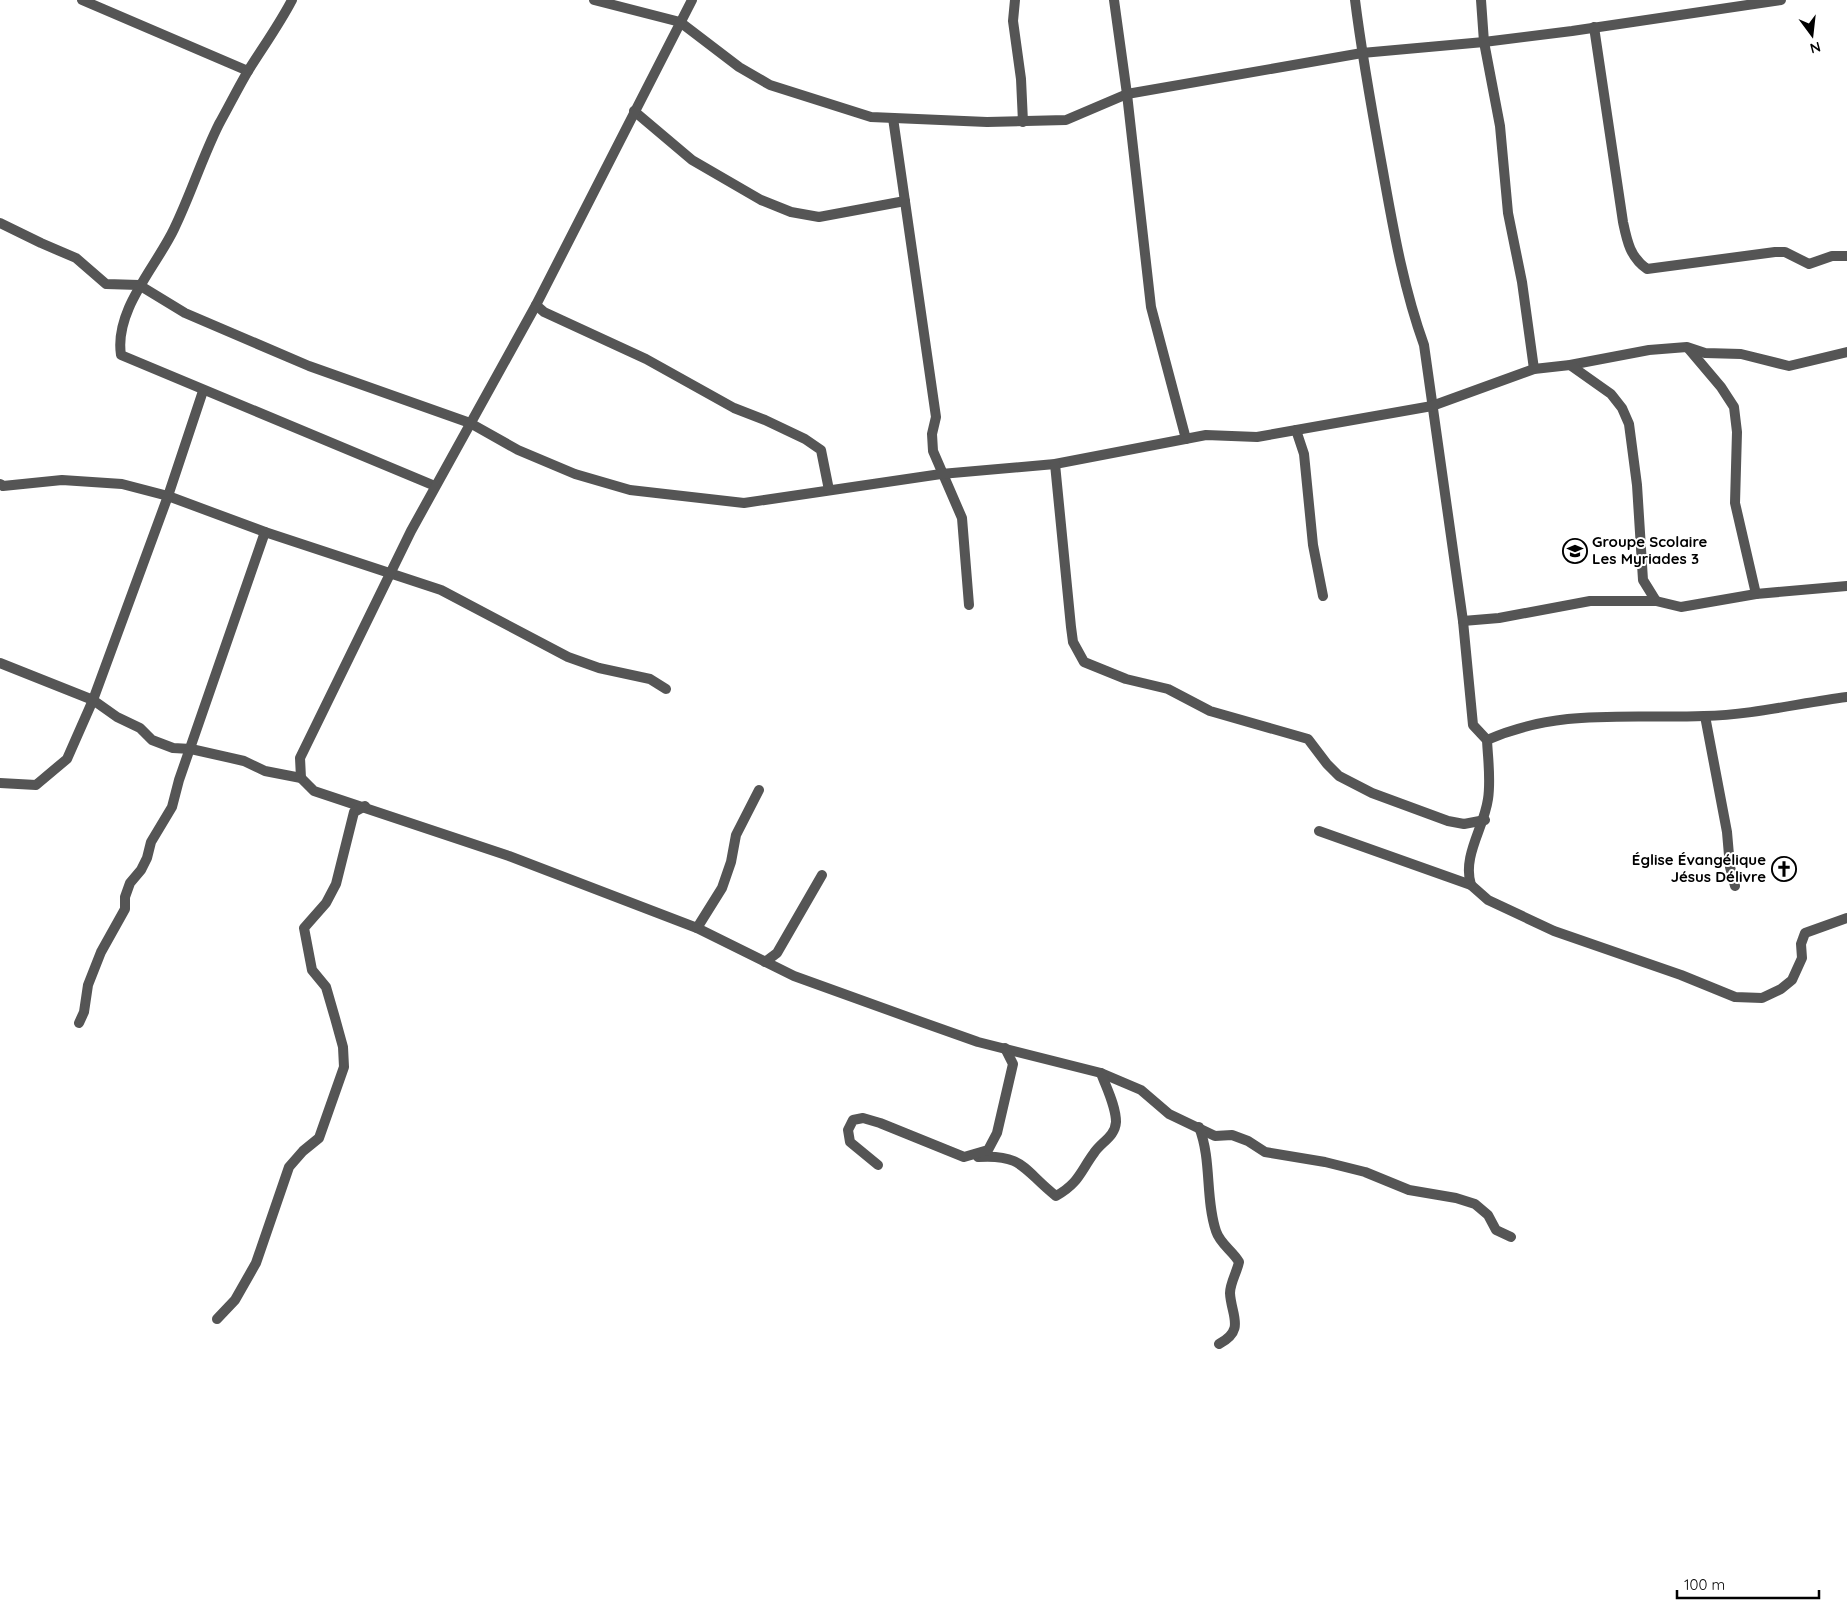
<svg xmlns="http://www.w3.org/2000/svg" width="1847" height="1610" font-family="Quicksand,sans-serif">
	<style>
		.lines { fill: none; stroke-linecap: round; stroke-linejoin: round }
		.minor { stroke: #555; stroke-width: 10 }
		.labels { text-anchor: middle; stroke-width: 4; stroke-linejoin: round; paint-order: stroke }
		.poi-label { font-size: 15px; font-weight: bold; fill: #000; stroke: #fff; text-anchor: start }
	</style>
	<rect width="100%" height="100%" fill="#fff"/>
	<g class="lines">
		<g class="minor">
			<polyline points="82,0 248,71"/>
			<path d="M292 0C279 25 263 47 248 71 238 88 229 106 219 124 202 158 191 194 174 229 156 267 114 310 121 355L435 486"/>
			<polyline points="594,0 680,22 739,67 770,85 871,117 987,122 1066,120 1127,94 1362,53 1484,42 1572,31 1781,0"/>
			<polyline points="1015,0 1013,21 1021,79 1023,122"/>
			<polyline points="1114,0 1127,94 1151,307 1186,439"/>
			<path d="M1355 0C1362 56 1372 111 1382 166 1393 227 1403 287 1424 345L1463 621 1473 725 1487 740C1488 760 1491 780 1488 799 1484 828 1462 856 1471 885"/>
			<polyline points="1481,0 1484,42 1500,126 1508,213 1522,282 1534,369"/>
			<path d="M1594 27 1623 222C1627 241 1630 257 1647 269L1775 252H1785L1809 264 1832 256H1847"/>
			<polyline points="634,111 692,160 761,200 791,212 819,217 905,201"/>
			<polyline points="893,118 936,417 932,434 933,451 962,518 969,605"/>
			<polyline points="0,223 41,243 76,258 106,284 139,285 185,313 309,366 470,423 518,450 575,474 630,490 744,503 941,474 1055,464 1206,435 1257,437 1432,406 1534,369 1570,365 1649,350 1687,347 1705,353 1741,354 1789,366 1847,352"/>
			<polyline points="536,305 544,312 646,359 734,408 765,420 805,439 821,450 829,490"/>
			<polyline points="1688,348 1721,387 1734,407 1737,432 1735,503 1756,594"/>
			<polyline points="1570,365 1611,394 1622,408 1629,424 1637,485 1643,580 1656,601"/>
			<polyline points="1296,430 1304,454 1313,545 1323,596"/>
			<polyline points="1055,464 1071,627 1073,642 1084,662 1126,679 1168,689 1210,711 1308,739 1327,764 1339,776 1372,793 1448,821 1464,824 1485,820"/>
			<polyline points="0,484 3,486 62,480 122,484 168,496 265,532 441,590 568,657 599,668 650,679 666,689"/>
			<polyline points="1463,621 1499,618 1590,601 1656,601 1681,607 1756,594 1847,586"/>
			<polyline points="0,663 93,700 117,717 140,728 152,740 173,748 191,749 244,761 265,771 301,778 314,791 509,856 697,928 794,976 916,1020 978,1042 1101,1073 1141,1090 1169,1114 1215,1136 1232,1135 1248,1141 1265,1152 1325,1162 1365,1172 1409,1190 1456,1198 1475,1204 1488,1215 1496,1230 1511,1237"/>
			<polyline points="1705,716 1727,832 1730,867 1735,886"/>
			<path d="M1487 740C1559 708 1628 719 1704 716 1752 715 1800 703 1847 697"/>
			<polyline points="301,778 300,758 411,531 536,305 692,0"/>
			<polyline points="0,783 36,785 67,759 93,700 168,496 203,391"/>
			<polyline points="1319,831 1471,885 1488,900 1554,931 1681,975 1735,997 1762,998 1781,989 1792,980 1802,958 1801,944 1805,933 1847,918"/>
			<polyline points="697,928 722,888 731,862 736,835 759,790"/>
			<polyline points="765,962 777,953 822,875"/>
			<polyline points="79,1023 84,1012 88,985 101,952 125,909 125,897 130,883 141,870 147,858 151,842 172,807 179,780 265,532"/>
			<path d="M1199 1127C1212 1160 1205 1198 1216 1231 1220 1244 1233 1251 1239 1262 1237 1272 1230 1283 1230 1293 1231 1315 1246 1330 1219 1344"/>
			<path d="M978 1157C1024 1154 1023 1170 1056 1196 1079 1183 1080 1172 1094 1153 1101 1142 1115 1137 1116 1122 1116 1106 1106 1087 1101 1073"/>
			<polyline points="878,1165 850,1142 848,1130 853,1120 863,1118 880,1123 964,1157 988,1150 997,1133 1013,1064 1005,1048"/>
			<polyline points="217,1319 235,1300 256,1263 289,1167 303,1151 319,1138 344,1067 343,1047 335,1018 326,987 312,970 304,928 326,903 336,884 354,812 365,806"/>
		</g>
	</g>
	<defs>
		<symbol id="school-ring" viewBox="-11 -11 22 22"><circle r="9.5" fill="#fff" stroke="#000" stroke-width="1.5"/><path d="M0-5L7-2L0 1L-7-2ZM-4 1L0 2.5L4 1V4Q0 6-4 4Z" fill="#000"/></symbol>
		<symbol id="church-ring" viewBox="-11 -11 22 22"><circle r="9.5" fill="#fff" stroke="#000" stroke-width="1.5"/><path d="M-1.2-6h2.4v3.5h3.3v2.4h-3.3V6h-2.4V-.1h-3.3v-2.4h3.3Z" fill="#000"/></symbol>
	</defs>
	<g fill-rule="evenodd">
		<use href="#school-ring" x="1561" y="537" width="28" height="28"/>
		<use href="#church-ring" x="1770" y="855" width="28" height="28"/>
	</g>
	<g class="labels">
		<g class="poi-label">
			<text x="1592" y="547">Groupe Scolaire<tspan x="1592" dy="17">Les Myriades 3</tspan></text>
			<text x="1766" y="865" text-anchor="end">Église Évangélique<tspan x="1766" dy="17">Jésus Délivre</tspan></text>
		</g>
	</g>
	<g transform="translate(1812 35) rotate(165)" stroke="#ffffff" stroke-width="4" paint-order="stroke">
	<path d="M0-4L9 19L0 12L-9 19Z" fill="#000000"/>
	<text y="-8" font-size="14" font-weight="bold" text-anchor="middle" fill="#000000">N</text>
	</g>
	<path d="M1677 1590v8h142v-8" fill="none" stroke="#000000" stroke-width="2.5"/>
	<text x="1684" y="1590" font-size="15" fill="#000000" stroke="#ffffff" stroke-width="4" paint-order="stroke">100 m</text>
</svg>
